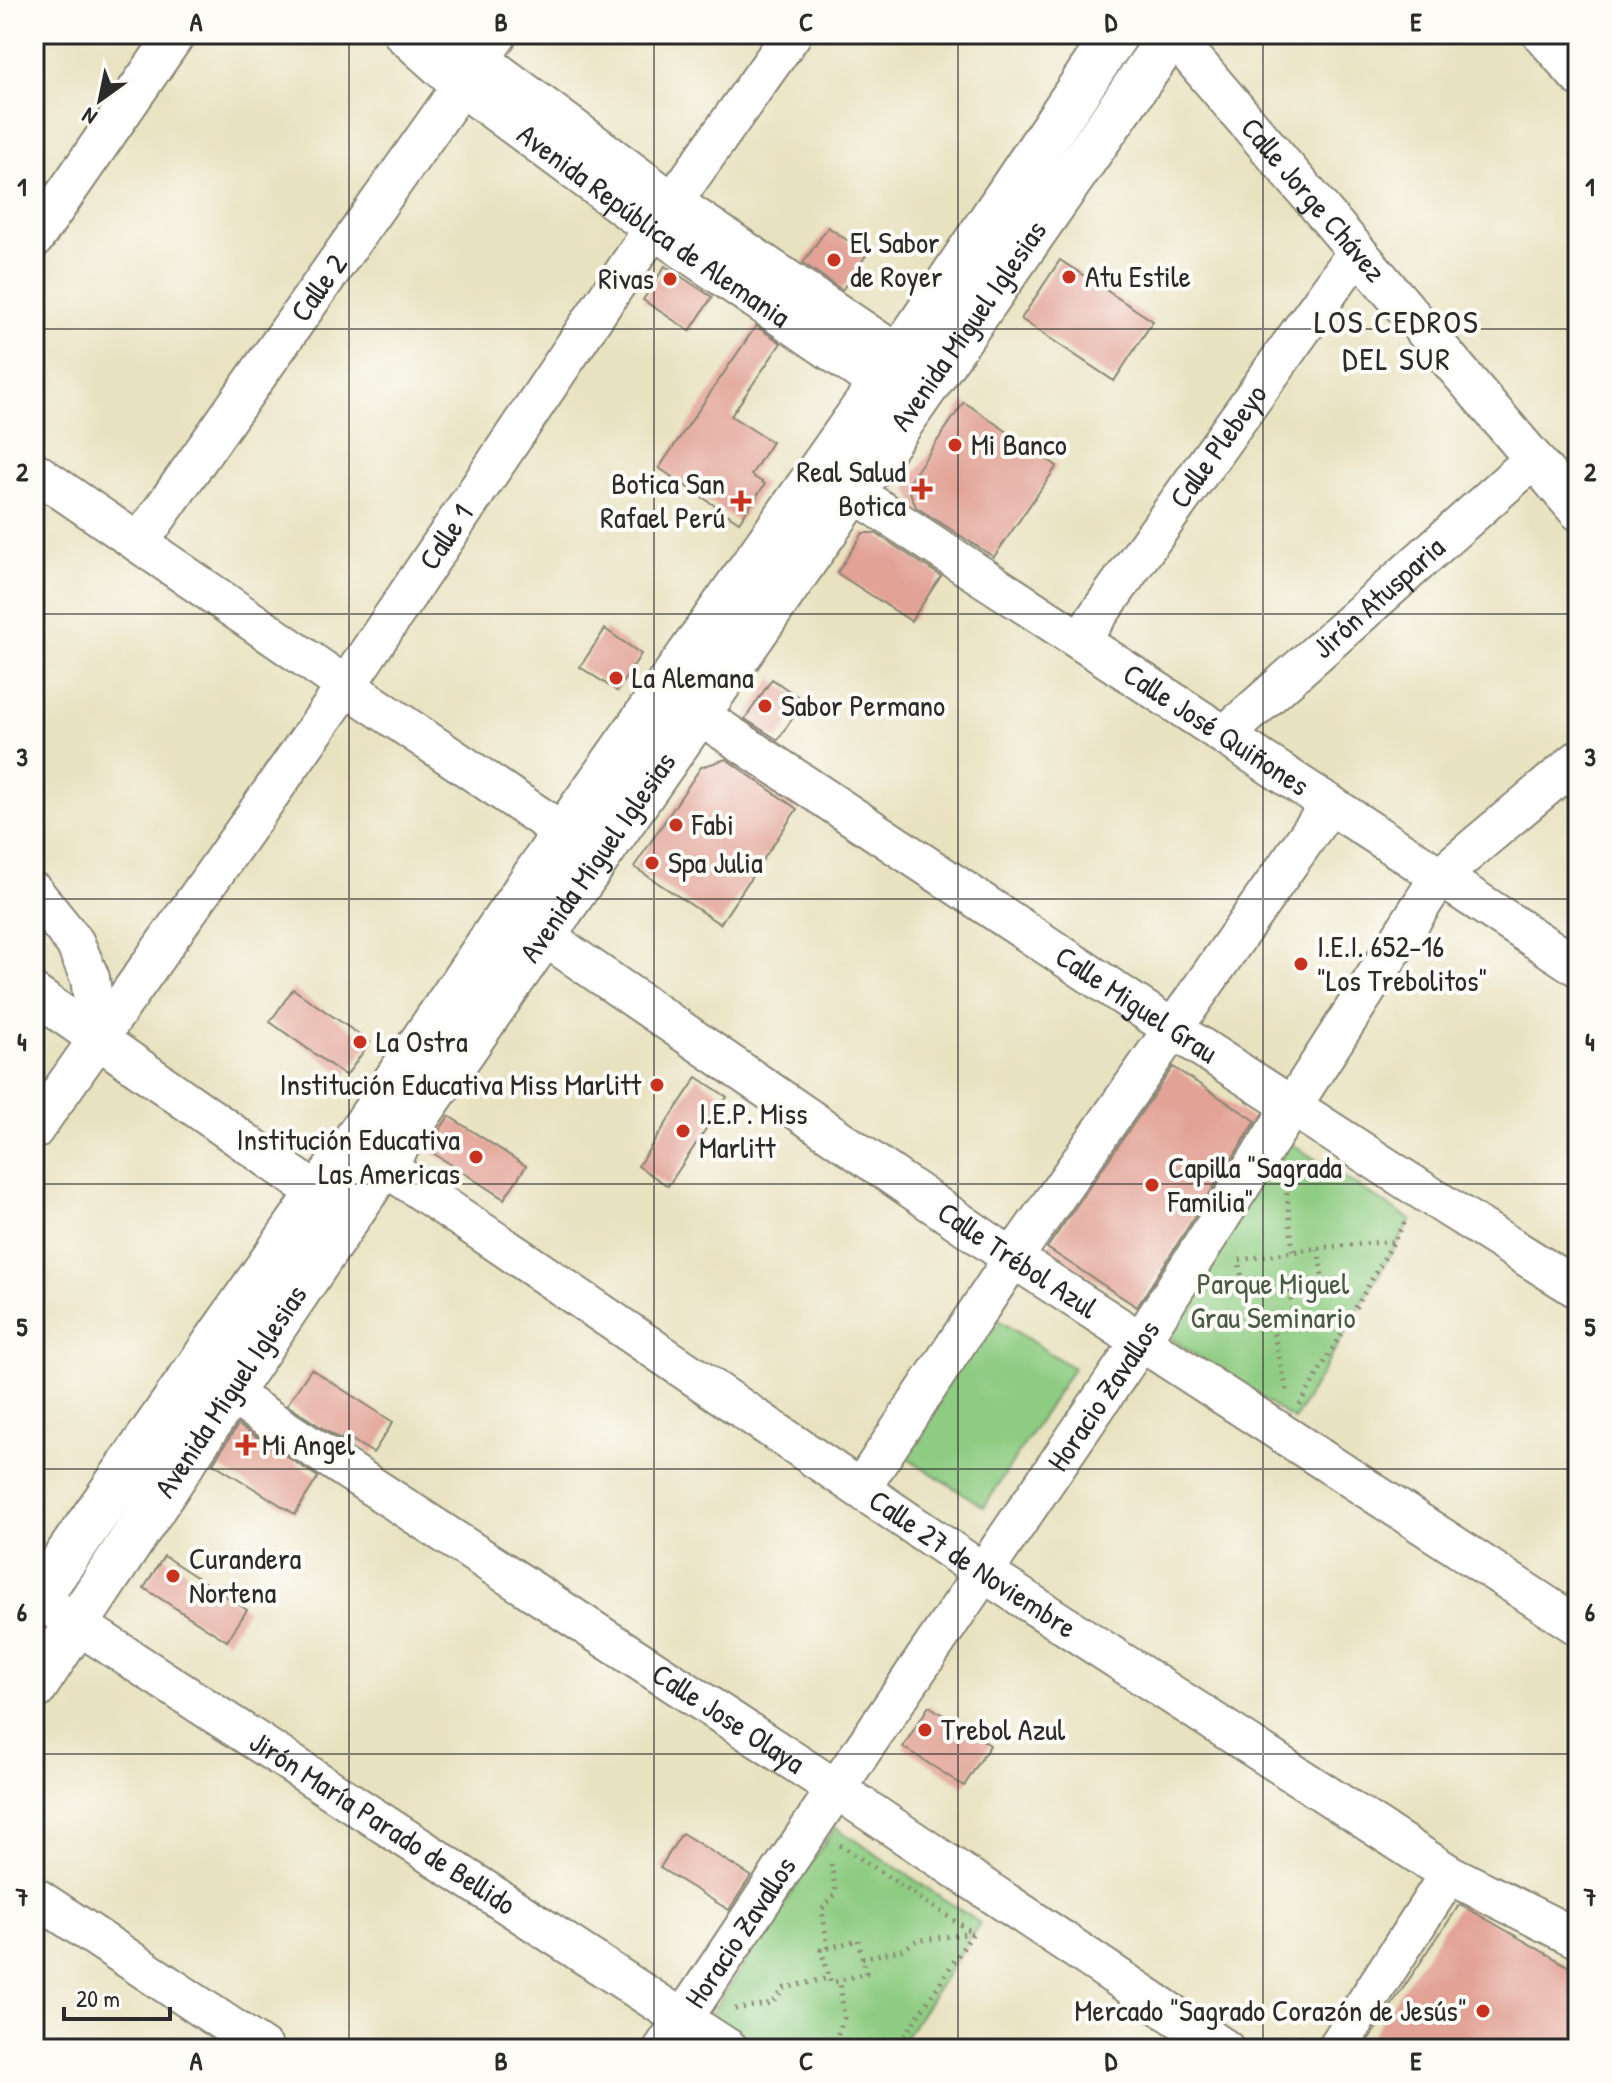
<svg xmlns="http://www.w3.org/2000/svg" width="1612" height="2083" font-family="'Patrick Hand',sans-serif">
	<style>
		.green { fill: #8ecc82; stroke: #5c7c56; stroke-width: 2 }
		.building { fill: #e2a295 }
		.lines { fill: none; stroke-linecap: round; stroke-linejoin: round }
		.minor-casing { stroke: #8a8676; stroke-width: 42 }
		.major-casing { stroke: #8a8676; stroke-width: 48 }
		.path { stroke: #8a8676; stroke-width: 5; stroke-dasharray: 2 6; stroke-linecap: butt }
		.minor { stroke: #fff; stroke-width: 38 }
		.major { stroke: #fff; stroke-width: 44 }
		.grid { fill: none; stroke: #2b2b2b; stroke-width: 2; stroke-opacity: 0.55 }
		.poi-dot { fill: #c8321e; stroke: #fdfcf7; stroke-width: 3 }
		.labels { text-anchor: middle; stroke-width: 8; stroke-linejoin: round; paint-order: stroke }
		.street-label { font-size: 30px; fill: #2b2b2b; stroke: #fdfcf7 }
		.poi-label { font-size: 30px; fill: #2b2b2b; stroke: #fdfcf7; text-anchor: start }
		.park-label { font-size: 30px; fill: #495b45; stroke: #fdfcf7 }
		.neighbourhood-label { font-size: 32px; letter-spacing: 2px; fill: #2b2b2b; stroke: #fdfcf7 }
		.neatline { fill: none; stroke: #2b2b2b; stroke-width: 3 }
		.grid-label { font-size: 26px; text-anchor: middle; font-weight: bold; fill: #2b2b2b }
	</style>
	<rect width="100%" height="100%" fill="#fdfcf7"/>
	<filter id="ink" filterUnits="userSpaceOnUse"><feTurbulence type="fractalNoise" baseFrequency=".0125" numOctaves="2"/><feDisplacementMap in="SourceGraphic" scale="16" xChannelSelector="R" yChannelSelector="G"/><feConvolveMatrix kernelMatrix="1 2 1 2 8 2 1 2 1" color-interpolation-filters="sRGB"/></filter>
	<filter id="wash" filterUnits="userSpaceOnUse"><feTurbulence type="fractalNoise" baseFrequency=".006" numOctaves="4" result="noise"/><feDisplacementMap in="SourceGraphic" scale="32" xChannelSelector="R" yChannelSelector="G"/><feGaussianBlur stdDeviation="1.8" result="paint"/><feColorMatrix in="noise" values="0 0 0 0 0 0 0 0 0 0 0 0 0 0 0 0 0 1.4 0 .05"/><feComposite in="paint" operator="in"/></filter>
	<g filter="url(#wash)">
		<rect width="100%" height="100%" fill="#e9e2c1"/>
		<g class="green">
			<polygon points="1282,1138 1411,1220 1294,1420 1162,1333"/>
			<polygon points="989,1314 1073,1368 984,1507 900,1453"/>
			<polygon points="835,1827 980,1923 898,2049 751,2049 707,2020"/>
		</g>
		<g id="blocks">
			<g class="building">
				<polygon points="828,227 867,254 842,290 803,263"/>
				<polygon points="1060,260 1153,321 1114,381 1021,319"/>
				<polygon points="665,266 712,297 690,331 643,300"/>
				<polygon points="756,326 781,343 731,416 772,442 751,475 765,484 739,522 659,468"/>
				<polygon points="964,402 1057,466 994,557 916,507 907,485"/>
				<polygon points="863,533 875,533 941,576 911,621 837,573"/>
				<polygon points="605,629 641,654 617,691 580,667"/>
				<polygon points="772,679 804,701 778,740 745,719"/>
				<polygon points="726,759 797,809 720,924 634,867 701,767"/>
				<polygon points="293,989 370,1042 346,1076 270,1022"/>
				<polygon points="1173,1067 1256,1121 1137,1307 1047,1248"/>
				<polygon points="697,1077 727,1097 668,1186 638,1166"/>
				<polygon points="449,1116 526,1166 504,1199 427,1149"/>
				<polygon points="311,1369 393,1422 373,1453 344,1435 341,1440 287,1405"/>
				<polygon points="238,1425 318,1477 295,1514 213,1463"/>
				<polygon points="164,1556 247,1610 227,1641 144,1588"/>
				<polygon points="929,1706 990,1745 964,1786 903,1747"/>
				<polygon points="682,1833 751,1876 729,1910 660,1868"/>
				<polygon points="1460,1904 1578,1972 1578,2049 1362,2049"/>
			</g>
		</g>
	</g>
	<g filter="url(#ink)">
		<use href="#blocks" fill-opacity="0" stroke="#8a8676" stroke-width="2"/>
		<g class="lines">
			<defs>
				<g id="minor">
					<path id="s1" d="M403 34 461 86 653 229 904 401"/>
					<polyline points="452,34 480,59 673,202 923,371"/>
					<path id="s2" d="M1172 34 1578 511"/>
					<polyline points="1542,34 1578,76"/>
					<polyline points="34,239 176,34"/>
					<polyline points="34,471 346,686 564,833"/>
					<path id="s3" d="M853 492 1578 967"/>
					<path id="s4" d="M139 543 498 34"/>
					<path id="s5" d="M1080 640 1357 252"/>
					<path id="s6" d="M698 714 1173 1029 1446 1206 1578 1289"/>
					<path id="s7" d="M1225 735 1534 459"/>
					<polyline points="34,892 75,943 90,978 98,1038"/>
					<path id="s8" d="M544 936 999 1249 1578 1626"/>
					<polyline points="34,994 319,1194"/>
					<path id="s9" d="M34 1130 346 686 641 247 792 34"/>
					<path id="s10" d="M383 1165 984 1573 1449 1874 1578 1939"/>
					<path id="s11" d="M229 1393 836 1789 1225 2049"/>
					<polyline points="861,1488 1013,1258 1330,804"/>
					<path id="s12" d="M34 1596 729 2049"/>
					<polyline points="34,1896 264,2049"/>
					<path id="s13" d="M663 2049 836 1789 1141 1341 1440 876 1578 760"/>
					<polyline points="1336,2049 1449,1874"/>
				</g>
				<g id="major">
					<polyline points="34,1603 319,1194 564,833 880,385 1116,34"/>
					<path id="s14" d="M34 1688 229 1393 383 1165 1172 34"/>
				</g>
			</defs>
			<use href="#minor" class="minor-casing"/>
			<use href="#major" class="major-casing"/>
			<g class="path">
				<polyline points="1286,1185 1293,1252"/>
				<polyline points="1318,1248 1394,1241"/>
				<polyline points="1270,1318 1288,1395"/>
				<polyline points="1196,1325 1217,1321 1249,1322 1293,1315 1290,1292 1324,1287 1318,1248 1239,1260 1249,1322"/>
				<polyline points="1300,1405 1406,1220"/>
				<polyline points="840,1845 973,1933"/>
				<polygon points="858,1940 866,1973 831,1983 821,1950"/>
				<polyline points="828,1948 822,1909 836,1893 831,1863"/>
				<polyline points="862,1958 902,1950 916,1941 973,1933"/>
				<polyline points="735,2009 772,2003 785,1988 829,1978"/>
				<polyline points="836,2049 834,2044 844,2018 840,1980"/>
				<polyline points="896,2049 973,1933"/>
			</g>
			<use href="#minor" class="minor"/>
			<use href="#major" class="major"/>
		</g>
	</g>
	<path class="grid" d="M349 34V2049M654 34V2049M958 34V2049M1263 34V2049M34 329H1578M34 614H1578M34 899H1578M34 1184H1578M34 1469H1578M34 1754H1578"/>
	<g class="poi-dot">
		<circle cx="834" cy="260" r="8"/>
		<circle cx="1069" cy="277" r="8"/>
		<circle cx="670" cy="279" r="8"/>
		<circle cx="955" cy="445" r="8"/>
		<path d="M918 477h8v8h8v8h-8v8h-8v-8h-8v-8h8z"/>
		<path d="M737 489h8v8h8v8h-8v8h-8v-8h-8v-8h8z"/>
		<circle cx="616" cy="678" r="8"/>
		<circle cx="765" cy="706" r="8"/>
		<circle cx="676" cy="825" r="8"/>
		<circle cx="652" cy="863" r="8"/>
		<circle cx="1301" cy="964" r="8"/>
		<circle cx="360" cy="1042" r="8"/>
		<circle cx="657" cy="1085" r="8"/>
		<circle cx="683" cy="1131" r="8"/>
		<circle cx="476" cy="1157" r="8"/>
		<circle cx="1152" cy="1185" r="8"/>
		<path d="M242 1433h8v8h8v8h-8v8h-8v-8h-8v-8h8z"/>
		<circle cx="173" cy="1576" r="8"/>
		<circle cx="925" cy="1730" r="8"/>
		<circle cx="1483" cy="2011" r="8"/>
	</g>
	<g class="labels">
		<g class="street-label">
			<text dy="10" stroke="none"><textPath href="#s2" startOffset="218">Calle Jorge Chávez</textPath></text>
			<text dy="10" stroke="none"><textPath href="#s1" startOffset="316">Avenida República de Alemania</textPath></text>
			<text dy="10" stroke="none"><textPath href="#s4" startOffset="312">Calle 2</textPath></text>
			<text dy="10" stroke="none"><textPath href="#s14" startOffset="1652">Avenida Miguel Iglesias</textPath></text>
			<text dy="10" stroke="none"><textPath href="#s5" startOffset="238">Calle Plebeyo</textPath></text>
			<text dy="10" stroke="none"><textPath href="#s9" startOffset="722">Calle 1</textPath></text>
			<text dy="10" stroke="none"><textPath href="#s7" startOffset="206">Jirón Atusparia</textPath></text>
			<text dy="10" stroke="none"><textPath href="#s3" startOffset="434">Calle José Quiñones</textPath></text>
			<text dy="10" stroke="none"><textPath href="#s14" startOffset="1004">Avenida Miguel Iglesias</textPath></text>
			<text dy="10" stroke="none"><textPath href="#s6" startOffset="526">Calle Miguel Grau</textPath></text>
			<text dy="10" stroke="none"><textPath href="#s8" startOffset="574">Calle Trébol Azul</textPath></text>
			<text dy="10" stroke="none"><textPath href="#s14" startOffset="356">Avenida Miguel Iglesias</textPath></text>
			<text dy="10" stroke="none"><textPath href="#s13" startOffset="788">Horacio Zavallos</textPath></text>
			<text dy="10" stroke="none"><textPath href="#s10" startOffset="712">Calle 27 de Noviembre</textPath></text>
			<text dy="10" stroke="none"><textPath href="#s11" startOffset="596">Calle Jose Olaya</textPath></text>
			<text dy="10" stroke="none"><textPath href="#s12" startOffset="416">Jirón María Parado de Bellido</textPath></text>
			<text dy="10" stroke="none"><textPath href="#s13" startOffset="140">Horacio Zavallos</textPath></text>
		</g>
		<g class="poi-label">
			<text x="850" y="253">El Sabor<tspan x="850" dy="34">de Royer</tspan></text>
			<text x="1085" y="287">Atu Estile</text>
			<text x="654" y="289" text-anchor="end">Rivas</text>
			<text x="971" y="455">Mi Banco</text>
			<text x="906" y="482" text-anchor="end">Real Salud<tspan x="906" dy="34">Botica</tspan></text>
			<text x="725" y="494" text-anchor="end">Botica San<tspan x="725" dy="34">Rafael Perú</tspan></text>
			<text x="632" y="688">La Alemana</text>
			<text x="781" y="716">Sabor Permano</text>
			<text x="692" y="835">Fabi</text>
			<text x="668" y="873">Spa Julia</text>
			<text x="1317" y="957">I.E.I. 652-16<tspan x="1317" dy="34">"Los Trebolitos"</tspan></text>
			<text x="376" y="1052">La Ostra</text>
			<text x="641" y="1095" text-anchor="end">Institución Educativa Miss Marlitt</text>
			<text x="699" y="1124">I.E.P. Miss<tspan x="699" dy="34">Marlitt</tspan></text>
			<text x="460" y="1150" text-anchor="end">Institución Educativa<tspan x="460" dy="34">Las Americas</tspan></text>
			<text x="1168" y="1178">Capilla "Sagrada<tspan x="1168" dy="34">Familia"</tspan></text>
			<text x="262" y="1455">Mi Angel</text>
			<text x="189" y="1569">Curandera<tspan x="189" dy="34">Nortena</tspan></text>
			<text x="941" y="1740">Trebol Azul</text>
			<text x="1467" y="2021" text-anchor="end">Mercado "Sagrado Corazón de Jesús"</text>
		</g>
		<g class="park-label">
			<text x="1273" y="1294">Parque Miguel<tspan x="1273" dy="34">Grau Seminario</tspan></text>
		</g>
		<g class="neighbourhood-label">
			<text x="1397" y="333">LOS CEDROS<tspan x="1397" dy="37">DEL SUR</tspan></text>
		</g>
	</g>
	<rect width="1612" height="2083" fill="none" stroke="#fdfcf7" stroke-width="88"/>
	<g transform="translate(100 100) rotate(213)" stroke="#fdfcf7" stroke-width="6" paint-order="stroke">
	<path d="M0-6L14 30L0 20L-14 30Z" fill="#2b2b2b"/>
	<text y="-12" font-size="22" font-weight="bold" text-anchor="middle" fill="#2b2b2b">N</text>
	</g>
	<path d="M64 2007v12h106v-12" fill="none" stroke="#2b2b2b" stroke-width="4"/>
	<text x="76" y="2007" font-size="24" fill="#2b2b2b" stroke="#fdfcf7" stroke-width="6" paint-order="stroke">20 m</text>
	<rect x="44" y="44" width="1524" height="1995" class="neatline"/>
	<g class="grid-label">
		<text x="196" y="31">A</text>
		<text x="501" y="31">B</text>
		<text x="806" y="31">C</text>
		<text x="1111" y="31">D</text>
		<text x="1416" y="31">E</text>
		<text x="22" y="196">1</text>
		<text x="1590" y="196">1</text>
		<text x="22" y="481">2</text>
		<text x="1590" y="481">2</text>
		<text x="22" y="766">3</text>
		<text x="1590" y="766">3</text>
		<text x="22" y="1051">4</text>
		<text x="1590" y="1051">4</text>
		<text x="22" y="1336">5</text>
		<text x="1590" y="1336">5</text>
		<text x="22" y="1621">6</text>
		<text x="1590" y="1621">6</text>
		<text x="22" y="1906">7</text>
		<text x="1590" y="1906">7</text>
		<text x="196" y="2070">A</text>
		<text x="501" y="2070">B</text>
		<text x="806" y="2070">C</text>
		<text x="1111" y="2070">D</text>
		<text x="1416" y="2070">E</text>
	</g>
</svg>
